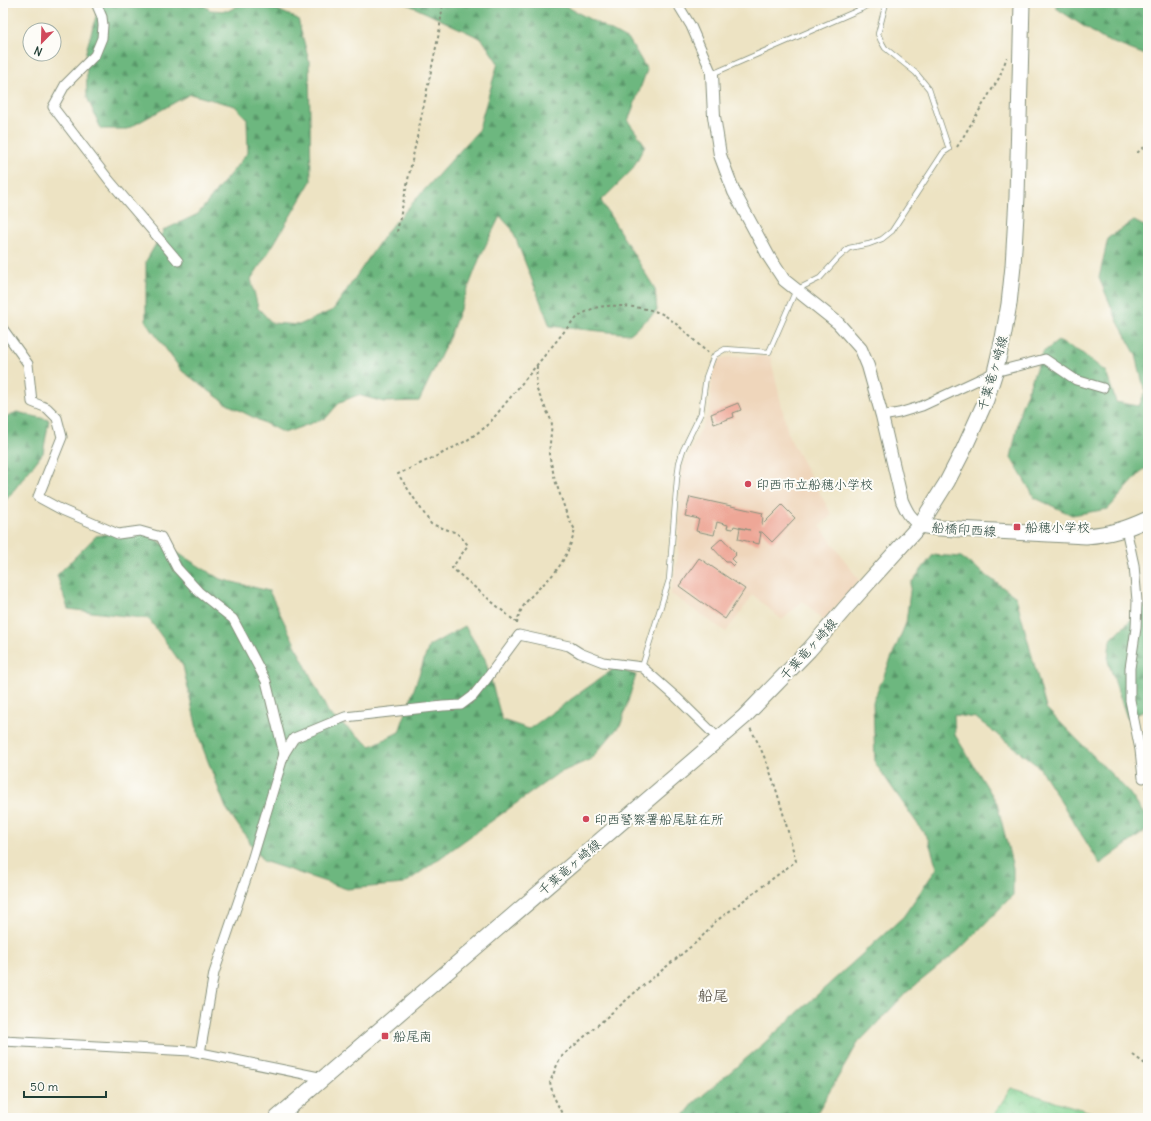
<svg xmlns="http://www.w3.org/2000/svg" width="1151" height="1121" font-family="Delius,'Klee One',sans-serif">
	<style>
		.built { fill: #efd6bb }
		.forest { fill: url(#forest-firs); stroke: #467a5a }
		.park { fill: url(#park-crowns); stroke: #538a65 }
		.building { fill: #eea797 }
		.lines { fill: none; stroke-linecap: round; stroke-linejoin: round }
		.service-casing { stroke: #86907c; stroke-width: 6 }
		.minor-casing { stroke: #86907c; stroke-width: 11 }
		.tertiary-casing { stroke: #86907c; stroke-width: 14 }
		.primary-casing { stroke: #86907c; stroke-width: 17 }
		.path { stroke: #86907c; stroke-width: 2; stroke-dasharray: 3 3; stroke-linecap: butt }
		.service { stroke: #fff; stroke-width: 4.5 }
		.minor { stroke: #fff; stroke-width: 9 }
		.tertiary { stroke: #fff; stroke-width: 12 }
		.primary { stroke: #fff; stroke-width: 15 }
		.poi-dot { fill: #d1495b; stroke: #fdfcf7; stroke-width: 1.5 }
		.labels { text-anchor: middle; stroke-width: 4; stroke-linejoin: round; paint-order: stroke }
		.street-label { font-size: 13px; fill: #1f3d34; stroke: #fdfcf7 }
		.poi-label { font-size: 13px; fill: #1f3d34; stroke: #fdfcf7; text-anchor: start }
		.quarter-label { font-size: 15px; font-weight: bold; fill: #676257; stroke: #fdfcf7 }
	</style>
	<defs>
		<pattern id="forest-firs" width="22" height="20" patternUnits="userSpaceOnUse"><rect width="22" height="20" fill="#6db77f"/><path d="M5 1l3.5 6h-7zM16 11l3.5 6h-7z" fill="#599669"/></pattern>
		<pattern id="park-crowns" width="20" height="18" patternUnits="userSpaceOnUse"><rect width="20" height="18" fill="#87d696"/><path d="M2 6a3 3 0 1 1 6 0M12 15a3 3 0 1 1 6 0" fill="none" stroke="#6eaf7b"/></pattern>
	</defs>
	<rect width="100%" height="100%" fill="#fdfcf7"/>
	<filter id="ink" filterUnits="userSpaceOnUse"><feTurbulence type="fractalNoise" baseFrequency=".025" numOctaves="2"/><feDisplacementMap in="SourceGraphic" scale="8" xChannelSelector="R" yChannelSelector="G"/><feConvolveMatrix kernelMatrix="1 2 1 2 8 2 1 2 1" color-interpolation-filters="sRGB"/></filter>
	<filter id="wash" filterUnits="userSpaceOnUse"><feTurbulence type="fractalNoise" baseFrequency=".012" numOctaves="4" result="noise"/><feDisplacementMap in="SourceGraphic" scale="16" xChannelSelector="R" yChannelSelector="G"/><feGaussianBlur stdDeviation="0.9" result="paint"/><feColorMatrix in="noise" values="0 0 0 0 0 0 0 0 0 0 0 0 0 0 0 0 0 1.4 0 .05"/><feComposite in="paint" operator="in"/></filter>
	<g filter="url(#wash)">
		<rect width="100%" height="100%" fill="#ede3c3"/>
		<polygon class="built" points="770,356 789,437 832,515 820,526 859,580 823,621 803,601 782,620 752,594 749,601 726,632 671,594 678,554 681,471 710,410 712,374 718,359 729,357"/>
		<g class="forest">
			<polygon points="100,3 201,3 210,10 228,11 243,3 262,3 298,19 309,61 311,181 272,247 251,279 258,308 272,323 299,325 333,310 388,230 478,131 498,63 482,39 405,3 560,3 630,41 647,70 628,121 645,145 632,170 601,201 655,289 657,311 630,334 550,326 512,229 500,216 480,257 449,338 419,401 384,402 358,395 340,402 326,418 284,433 227,404 182,371 146,322 146,261 164,230 198,214 248,152 247,119 235,106 190,94 127,129 101,129 87,97 86,51"/>
			<polygon points="1056,3 1148,3 1148,56 1103,39 1056,8"/>
			<polygon points="1134,221 1148,228 1148,468 1143,470 1108,509 1072,515 1035,498 1011,458 1021,408 1042,353 1058,341 1082,353 1106,372 1116,402 1139,406 1145,392 1136,355 1117,320 1099,278 1108,238"/>
			<polygon points="17,412 49,420 43,453 3,504 3,418"/>
			<polygon points="137,528 220,579 269,591 329,714 371,746 399,732 429,646 465,626 485,659 502,720 529,729 615,668 636,675 621,724 591,759 557,774 404,884 347,889 263,861 226,808 199,738 183,666 149,619 68,609 57,575 96,536"/>
			<polygon points="933,555 961,557 1016,597 1046,708 1128,791 1148,820 1148,829 1100,864 1039,767 976,718 954,715 955,735 997,803 1013,868 1013,895 959,950 907,992 858,1043 814,1118 682,1118 695,1102 762,1045 903,917 937,868 928,839 875,763 873,702 906,623 911,583"/>
			<polygon points="1148,605 1148,710 1127,718 1108,661 1110,640 1143,608"/>
		</g>
		<polygon class="park" points="1011,1088 1110,1118 992,1118"/>
		<g id="blocks">
			<g class="building">
				<polygon points="738,403 741,410 733,413 734,417 714,424 711,414"/>
				<polygon points="690,497 763,513 762,516 763,517 762,524 763,524 782,505 795,518 772,542 762,532 758,532 761,533 759,544 738,539 740,528 750,530 734,526 733,529 727,528 728,525 717,522 714,535 696,531 699,519 685,516"/>
				<polygon points="722,538 736,553 735,554 736,555 732,559 736,563 733,566 729,562 726,562 712,547"/>
				<polygon points="699,558 745,589 725,619 679,586"/>
			</g>
		</g>
	</g>
	<g filter="url(#ink)">
		<use href="#blocks" fill-opacity="0" stroke="#86907c" stroke-width="1"/>
		<g class="lines">
			<defs>
				<g id="service">
					<polyline points="712,74 861,9 871,3"/>
					<polyline points="642,667 669,580 677,479 679,463 683,450 701,413 706,377 713,358 715,355 725,349 769,352 796,290 820,278 838,258 849,248 869,244 882,239 892,231 943,153 949,149 929,89 916,73 885,48 881,41 878,34 886,3"/>
				</g>
				<g id="minor">
					<polyline points="96,3 102,17 103,25 102,38 95,55 65,85 53,107 109,180 178,261"/>
					<polyline points="677,3 691,26 712,74"/>
					<polyline points="3,329 28,364 32,402 47,408 57,418 62,437 38,497 62,510 118,534 140,531 161,537 177,568 199,592 233,619 266,681 284,754 294,738 345,717 443,706 461,705 473,696 485,681 519,635 569,646 580,653 603,662 642,667 676,697 719,739"/>
					<polyline points="882,416 899,413 922,406 995,372 1045,359 1076,380 1103,388"/>
					<polyline points="1126,529 1134,565 1137,601 1136,628 1130,668 1130,700 1140,750 1143,778"/>
					<polyline points="3,1041 191,1051 324,1078"/>
					<polyline points="200,1053 214,973 249,870 284,754"/>
				</g>
				<path id="tertiary" d="M712 74 714 116 720 155 734 192 769 257 784 280 838 323 861 349 868 366 882 416 902 501C907 512 910 518 920 525"/>
				<g id="primary">
					<path d="M920 525 939 528 1086 536C1111 534 1126 529 1148 519"/>
					<polyline points="277,1118 744,717 809,650 848,605 920,525 947,482 963,451 986,400 995,372 1003,338 1009,304 1013,266 1017,197 1022,3"/>
				</g>
			</defs>
			<use href="#service" class="service-casing"/>
			<use href="#minor" class="minor-casing"/>
			<use href="#tertiary" class="tertiary-casing"/>
			<use href="#primary" class="primary-casing"/>
			<g class="path">
				<polyline points="957,147 999,78 1007,57"/>
				<polyline points="1137,153 1148,144"/>
				<polyline points="397,232 439,33 443,3"/>
				<path d="M517 623 452 568 468 545 457 533 431 524 398 474 441 454 466 441 487 426 572 322C579 316 586 311 595 308 609 303 651 307 664 315 680 325 694 341 708 353"/>
				<path d="M517 624C520 600 541 589 555 572 565 560 571 545 575 530L567 515 555 480 549 454 552 422 536 388 537 365"/>
				<polyline points="1146,786 1148,791"/>
				<polyline points="1133,1055 1148,1066"/>
				<path d="M564 1118 553 1095 550 1082 560 1058 639 989 699 940 715 922 796 861C784 818 773 767 750 728"/>
			</g>
			<use href="#service" class="service"/>
			<use href="#minor" class="minor"/>
			<use href="#tertiary" class="tertiary"/>
			<use href="#primary" class="primary"/>
		</g>
	</g>
	<g class="poi-dot">
		<circle cx="748" cy="484" r="4"/>
		<rect x="1013" y="523" width="8" height="8" rx="2"/>
		<circle cx="586" cy="819" r="4"/>
		<rect x="381" y="1032" width="8" height="8" rx="2"/>
	</g>
	<g class="labels">
		<g class="street-label">
			<text transform="translate(992 373) rotate(-74)" y="5">千葉竜ヶ崎線</text>
			<text transform="translate(964 529) rotate(4)" y="5">船橋印西線</text>
			<text transform="translate(808 649) rotate(-48)" y="5">千葉竜ヶ崎線</text>
			<text transform="translate(569 867) rotate(-41)" y="5">千葉竜ヶ崎線</text>
		</g>
		<g class="poi-label">
			<text x="756" y="489">印西市立船穂小学校</text>
			<text x="1025" y="532">船穂小学校</text>
			<text x="594" y="824">印西警察署船尾駐在所</text>
			<text x="393" y="1041">船尾南</text>
		</g>
		<g class="quarter-label">
			<text x="713" y="1001">船尾</text>
		</g>
	</g>
	<rect width="1151" height="1121" fill="none" stroke="#fdfcf7" stroke-width="16"/>
	<g transform="translate(42 42) rotate(203)"><circle r="19" fill="#fdfcf7" stroke="#a4b0a9"/>
	<path d="M0-3L7 15L0 10L-7 15Z" fill="#d1495b"/>
	<text y="-6" font-size="11" font-weight="bold" text-anchor="middle" fill="#1f3d34">N</text>
	</g>
	<path d="M24 1091v6h82v-6" fill="none" stroke="#1f3d34" stroke-width="2"/>
	<text x="30" y="1091" font-size="12" fill="#1f3d34" stroke="#fdfcf7" stroke-width="3" paint-order="stroke">50 m</text>
</svg>
